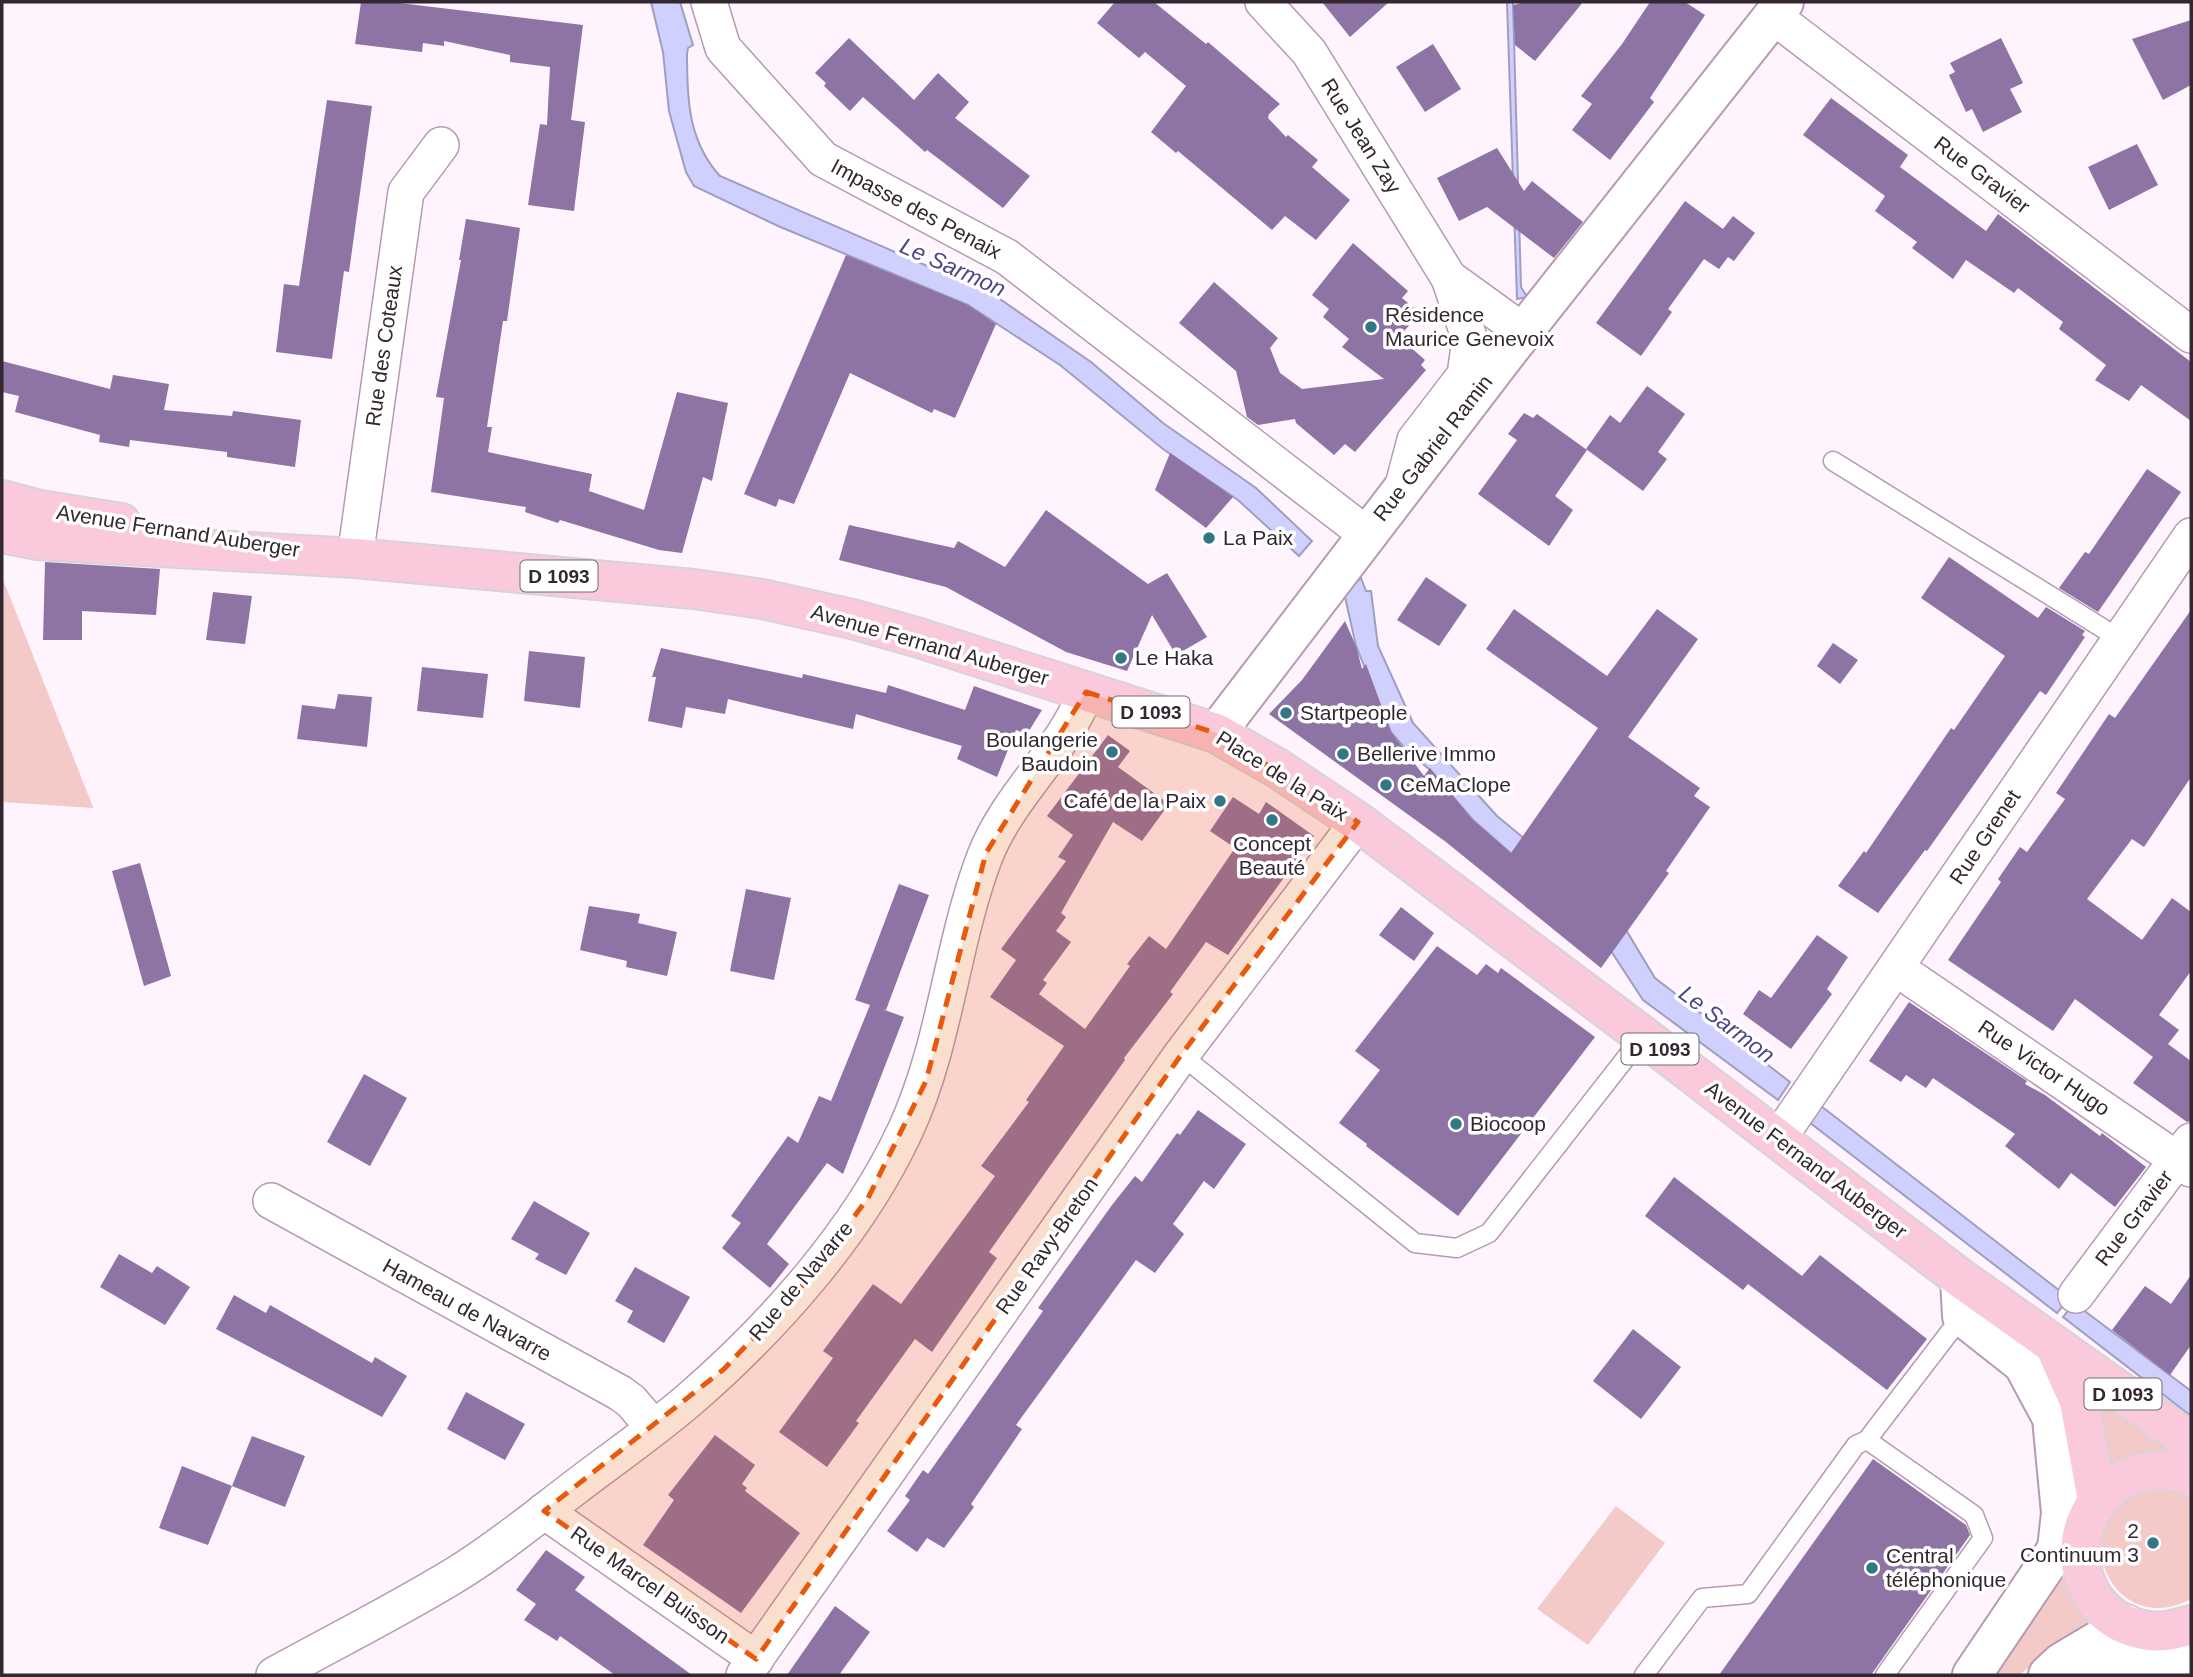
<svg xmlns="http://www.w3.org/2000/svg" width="2193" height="1677" font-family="Arial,sans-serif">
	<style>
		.green { fill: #f4cac9 }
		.water { fill: #cfd0fe; stroke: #a09ec0; stroke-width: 2 }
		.building { fill: #8e73a5 }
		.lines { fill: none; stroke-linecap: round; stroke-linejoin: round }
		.service-casing { stroke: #b69ab1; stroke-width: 21 }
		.minor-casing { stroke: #b69ab1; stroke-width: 38 }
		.tertiary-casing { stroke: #b69ab1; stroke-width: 42 }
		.secondary-casing { stroke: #b69ab1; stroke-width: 42 }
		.primary-casing { stroke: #d6d4d6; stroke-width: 42 }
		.service { stroke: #fff; stroke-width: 18 }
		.minor { stroke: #fff; stroke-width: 35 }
		.tertiary { stroke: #fff; stroke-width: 38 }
		.secondary { stroke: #fff; stroke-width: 38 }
		.primary { stroke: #facadc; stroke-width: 38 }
		.marked { fill: #e8590c; fill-opacity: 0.2; stroke: #e8590c; stroke-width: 5; stroke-dasharray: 14 9; stroke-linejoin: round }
		.poi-dot { fill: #327785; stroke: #fff; stroke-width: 2.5 }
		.labels { text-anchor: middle; stroke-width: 7; stroke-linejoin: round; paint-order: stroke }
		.shield { fill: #fff; stroke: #70686f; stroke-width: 2 }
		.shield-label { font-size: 19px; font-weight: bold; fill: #332831 }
		.street-label { font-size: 21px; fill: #332831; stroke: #fff }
		.poi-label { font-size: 21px; fill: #332831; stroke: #fff; text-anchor: start }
		.water-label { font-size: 23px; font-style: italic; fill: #4c468a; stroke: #fff }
	</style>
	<rect width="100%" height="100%" fill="#fff3fd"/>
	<g class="green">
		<polygon points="2,577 93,807 93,808 2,802"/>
		<path d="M2090 1390 2180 1451 2115 1464 2109 1463C2108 1435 2102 1415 2090 1390Z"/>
		<path d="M2157 1490 2176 1492 2191 1499V1599C2108 1643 2056 1511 2157 1490Z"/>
		<polygon points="1616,1506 1665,1543 1588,1645 1537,1609"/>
		<polygon points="2065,1571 2096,1624 2051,1650 2019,1675 1986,1675"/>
	</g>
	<g class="water">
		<path d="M651 2H680L693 45 688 48 687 54C687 99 688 141 720 176L994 295 1091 362 1163 423 1256 488 1312 541 1299 556 1238 500 1163 449 1060 365 968 305 778 226 694 186 686 172 669 111 663 52Z"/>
		<polygon points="1507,2 1513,2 1513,5 1521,287 1527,297 1517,299"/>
		<polygon points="1361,578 1366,591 1371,591 1378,646 1413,723 1497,816 1617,915 1655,978 1790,1082 1778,1100 1643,1000 1596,928 1473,820 1429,769 1408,752 1391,732 1356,646 1345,597 1352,586"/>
		<polygon points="1821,1106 2069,1298 2057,1313 1809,1122"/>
		<polygon points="2074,1303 2191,1391 2191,1416 2063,1317"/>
	</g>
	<g class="building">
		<polygon points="361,2 391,2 583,25 571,120 585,122 574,211 528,205 540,124 547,125 550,67 510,62 510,55 444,41 444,46 423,43 422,52 355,44"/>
		<polygon points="1115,2 1154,2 1206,44 1208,42 1280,104 1269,114 1268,118 1286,137 1288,135 1318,160 1312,167 1350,200 1316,240 1285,216 1272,230 1178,151 1176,153 1151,132 1186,86 1145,52 1139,58 1097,23"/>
		<polygon points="1322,2 1389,2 1350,37"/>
		<polygon points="1526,2 1583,2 1535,61 1515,45 1513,5"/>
		<polygon points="1650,2 1685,2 1705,15 1650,98 1654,102 1610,160 1572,130 1592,104 1581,96 1622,44"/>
		<polygon points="2191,20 2191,85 2163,100 2132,39"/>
		<polygon points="849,38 914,100 938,73 969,102 955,118 1030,176 1003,208 927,150 925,152 863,97 850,111 824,86 826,83 815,73"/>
		<polygon points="2001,38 2023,83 2010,89 2022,112 1983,132 1972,109 1966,112 1949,75 1955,72 1950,63"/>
		<polygon points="1433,44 1461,89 1425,112 1396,67"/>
		<polygon points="1831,98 1908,155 1900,167 1986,231 1998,214 2191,362 2191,421 2141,385 2129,401 2095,380 2106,365 2059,329 2063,322 2018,288 2014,293 1966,260 1953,279 1912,248 1917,242 1875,211 1885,196 1803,135"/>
		<polygon points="327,100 372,106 349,272 344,271 332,359 276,352 284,284 299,286"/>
		<polygon points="2137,144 2158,185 2109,210 2088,167"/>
		<polygon points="1497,148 1524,191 1532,181 1583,222 1554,258 1487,207 1459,221 1437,178"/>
		<polygon points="1685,201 1723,229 1733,216 1755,233 1734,261 1728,257 1719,269 1704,259 1668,309 1672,312 1641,356 1596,323"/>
		<polygon points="466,219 520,228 507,321 503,321 487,427 492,427 488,452 592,474 589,491 644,510 677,392 728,403 712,481 703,477 682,553 659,550 560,520 558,523 525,512 526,507 431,492 444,398 436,397 461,260 459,260"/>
		<polygon points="1353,243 1408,291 1402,298 1420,313 1399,337 1425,360 1421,365 1426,370 1355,452 1345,444 1334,455 1296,423 1295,419 1258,425 1247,417 1236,371 1179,323 1214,282 1278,338 1270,348 1280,373 1302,389 1384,379 1342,347 1349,339 1323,317 1329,309 1312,295"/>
		<polygon points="846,255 968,305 996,324 955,418 934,409 932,413 850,373 794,504 779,499 776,507 744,494"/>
		<polygon points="2,361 110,389 113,375 169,384 164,410 232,416 233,411 301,420 295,467 227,457 227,452 130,440 129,447 99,442 100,435 15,412 19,396 2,392"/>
		<polygon points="1647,386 1685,414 1658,452 1667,459 1643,491 1586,449 1610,415 1620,423"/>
		<polygon points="1524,413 1533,418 1537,414 1587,450 1555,496 1573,510 1549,546 1478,494 1517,440 1508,434"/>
		<polygon points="1170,453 1233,497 1206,528 1155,490"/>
		<polygon points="2147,469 2181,492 2098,612 2059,588 2085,552 2089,554"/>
		<polygon points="1046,510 1148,584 1167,573 1207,637 1176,655 1152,615 1127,671 1066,652 946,587 839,560 849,525 954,548 958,541 1005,567"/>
		<polygon points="1949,557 2038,618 2046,607 2085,631 2082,635 2085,637 2046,695 2040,691 1927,851 1925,850 1878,913 1838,886 1864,851 1866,853 1951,728 1954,730 2005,656 1921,598"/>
		<polygon points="45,562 160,569 156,615 82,611 82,640 43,640"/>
		<polygon points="1426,577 1467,605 1439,646 1397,620"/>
		<polygon points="213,592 252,596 245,644 206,640"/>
		<polygon points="1514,609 1607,676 1657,609 1698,639 1628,737 1700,788 1694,796 1710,807 1666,871 1669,873 1601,968 1446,842 1269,714 1302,680 1345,621 1356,646 1362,669 1366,664 1391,732 1424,776 1430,768 1472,819 1511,853 1598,728 1486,649"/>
		<polygon points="2191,610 2191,777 2144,847 2132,839 2087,899 2142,940 2172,898 2191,912 2191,971 2159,1015 2179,1030 2168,1044 2191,1061 2191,1121 2187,1122 2133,1083 2153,1057 2075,999 2053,1031 1948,960 2001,882 1998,879 2020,847 2027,852 2065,799 2056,793 2109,714 2115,718"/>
		<polygon points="1833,643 1858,660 1840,684 1817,666"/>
		<polygon points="661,648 802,678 803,674 886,693 888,685 965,710 974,686 1042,710 1027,734 1016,730 997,777 957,759 962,746 856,714 853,729 728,699 725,714 686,707 682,728 648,721 656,677 652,677"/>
		<polygon points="529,651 585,657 580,708 524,701"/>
		<polygon points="422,667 488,674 483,718 417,711"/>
		<polygon points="338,694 372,697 367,747 297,739 302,705 335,709"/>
		<polygon points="1108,735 1130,751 1118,767 1169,804 1142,841 1113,822 1061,913 1066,917 1056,931 1071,942 1043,980 1047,983 1039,994 1085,1029 1130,966 1127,964 1149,936 1166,949 1235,848 1210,831 1233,797 1259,814 1266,802 1314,836 1228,955 1206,942 1170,992 1173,994 1124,1058 1125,1060 989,1252 997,1258 932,1352 915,1339 856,1421 859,1423 827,1467 779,1432 833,1358 823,1351 873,1284 901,1304 995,1176 981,1166 1029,1102 1026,1100 1064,1046 990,997 1016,960 1001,949 1066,861 1058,857 1073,835 1047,816"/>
		<polygon points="140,863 171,976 144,986 112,871"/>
		<polygon points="899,884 929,895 886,1010 882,1009 904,1017 843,1174 827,1163 767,1244 789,1264 770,1288 722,1248 741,1223 731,1216 788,1136 798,1143 819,1096 831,1101 870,1005 855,1000"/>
		<polygon points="746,889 791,898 774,980 730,971"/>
		<polygon points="589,906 640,914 638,923 677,932 667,976 626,967 627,961 580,950"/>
		<polygon points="1401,907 1434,933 1414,961 1379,935"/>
		<polygon points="1817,935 1848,957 1827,989 1832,994 1791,1049 1743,1014 1759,990 1771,998"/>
		<polygon points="1437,946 1477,975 1486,964 1498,973 1501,968 1595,1037 1458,1216 1366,1146 1367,1144 1339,1123 1380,1070 1355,1051"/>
		<polygon points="1909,1002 2027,1081 2025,1084 2045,1095 2100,1136 2102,1133 2146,1167 2115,1207 2071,1173 2059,1189 2005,1146 2015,1134 1933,1078 1926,1088 1906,1075 1901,1082 1869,1061"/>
		<polygon points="364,1074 407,1098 370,1166 327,1142"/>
		<polygon points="1198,1110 1246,1144 1214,1189 1204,1181 1173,1224 1184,1234 1155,1273 1136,1260 1016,1425 1022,1429 971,1504 974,1507 944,1548 927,1538 917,1552 887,1531 910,1500 905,1496 923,1470 928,1474 962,1426 1043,1311 1038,1308 1112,1205 1135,1176 1142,1182 1177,1133 1180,1135"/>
		<polygon points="1674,1177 1802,1276 1820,1255 1927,1339 1887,1390 1748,1284 1743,1290 1645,1216"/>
		<polygon points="534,1201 590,1233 566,1275 535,1259 539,1254 511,1239"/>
		<polygon points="119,1254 152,1273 157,1266 190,1287 165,1325 100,1287"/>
		<polygon points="635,1267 690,1297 664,1343 627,1322 633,1311 615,1301"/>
		<polygon points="2191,1275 2191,1345 2170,1375 2112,1330 2145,1286 2171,1304"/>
		<polygon points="234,1295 266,1313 270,1305 372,1363 375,1357 407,1376 382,1417 216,1329"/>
		<polygon points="1633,1329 1681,1367 1641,1419 1593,1381"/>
		<polygon points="466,1392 525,1424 505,1460 447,1429"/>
		<polygon points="715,1435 755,1465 742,1484 747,1488 745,1491 800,1533 741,1613 643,1545 674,1500 668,1495"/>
		<polygon points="252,1436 305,1456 285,1507 232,1486"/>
		<polygon points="1873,1459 1966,1525 1970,1535 1871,1675 1719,1675"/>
		<polygon points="182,1466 232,1486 208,1545 159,1528"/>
		<polygon points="546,1550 585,1577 575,1590 692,1675 615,1675 560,1636 557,1641 524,1620 536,1604 516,1590"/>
		<polygon points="835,1606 870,1632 839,1675 787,1675"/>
	</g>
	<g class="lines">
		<defs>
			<g id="service">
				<polyline points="1833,461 2120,639"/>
				<polyline points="1181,1055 1415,1243 1457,1248 1489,1233 1643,1036"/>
				<polyline points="1867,1440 1974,1515 1983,1538 1885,1675"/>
				<polyline points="1644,1675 1702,1598 1748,1594 1856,1445 1867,1440 1962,1316"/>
			</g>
			<g id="minor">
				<polyline points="709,2 723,48 823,159 1007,257 1366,534"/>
				<polyline points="1263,2 1309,52 1449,278 1470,340 1465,375 1415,440 1402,489"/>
				<polyline points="1773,16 2191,335"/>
				<polyline points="1449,278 1524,332"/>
				<polyline points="355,558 406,192 441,145"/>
				<polyline points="1896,968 2191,1169"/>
				<polyline points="1778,1139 2191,536"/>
				<polyline points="271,1201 620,1393 631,1401 654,1428"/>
				<polyline points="2076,1295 2191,1141"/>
				<polyline points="544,1511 756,1659"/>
				<path d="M274 1675C334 1642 396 1611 455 1575 496 1550 535 1518 573 1489 612 1459 653 1431 690 1399 774 1326 858 1232 905 1131 946 1043 951 945 985 856 1009 795 1063 752 1086 692"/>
				<polyline points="744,1675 1181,1055 1358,822"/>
			</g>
			<polyline id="tertiary" points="1216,733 1505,355 1784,2"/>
			<g id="secondary">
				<polyline points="1960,1278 1962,1316 2023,1364 2052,1418 2061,1513 2057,1549"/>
				<polyline points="1972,1675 2057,1549 2079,1539"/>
				<polyline points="2048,1675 2062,1662 2126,1624"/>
				<polyline points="2082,1675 2150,1658 2191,1659"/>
			</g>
			<g id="primary">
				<polyline points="2,500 40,510 121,523"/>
				<polyline points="2,533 37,540 355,558 694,589 762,599 852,619 916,637 1216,733 1277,768 1358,822 1643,1036 1960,1278 2191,1442"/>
				<polyline points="2055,1347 2079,1401 2097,1500"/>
				<path d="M2191 1477C2172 1468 2148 1468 2129 1477 2056 1511 2067 1620 2149 1631 2164 1633 2177 1629 2191 1625"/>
			</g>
		</defs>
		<use href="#service" class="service-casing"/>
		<use href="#minor" class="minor-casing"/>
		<use href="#tertiary" class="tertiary-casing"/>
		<use href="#secondary" class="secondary-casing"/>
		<use href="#primary" class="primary-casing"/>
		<use href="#service" class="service"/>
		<use href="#minor" class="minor"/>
		<use href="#tertiary" class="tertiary"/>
		<use href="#secondary" class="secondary"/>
		<use href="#primary" class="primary"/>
	</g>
	<path class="marked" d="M1086 692 1216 733 1358 822 1181 1055 756 1659 544 1511 724 1369 802 1286 868 1198 926 1081 986 853Z"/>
	<g class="poi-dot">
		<circle cx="1371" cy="327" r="7"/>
		<circle cx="1209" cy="538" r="7"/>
		<circle cx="1121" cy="658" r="7"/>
		<circle cx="1286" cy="713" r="7"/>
		<circle cx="1112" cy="752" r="7"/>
		<circle cx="1343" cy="754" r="7"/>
		<circle cx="1386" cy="785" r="7"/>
		<circle cx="1220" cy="801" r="7"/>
		<circle cx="1272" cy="820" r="7"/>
		<circle cx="1456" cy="1124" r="7"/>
		<circle cx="2153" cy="1543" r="7"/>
		<circle cx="1872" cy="1568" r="7"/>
	</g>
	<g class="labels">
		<g class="shield">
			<rect x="520.5" y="560.5" width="77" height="31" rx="5"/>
			<rect x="1112.5" y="696.5" width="77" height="31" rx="5"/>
			<rect x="1621.5" y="1033.5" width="77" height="31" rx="5"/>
			<rect x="2084.5" y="1378.5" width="77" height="31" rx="5"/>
		</g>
		<g class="shield-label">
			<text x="559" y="583">D 1093</text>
			<text x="1151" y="719">D 1093</text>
			<text x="1660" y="1056">D 1093</text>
			<text x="2123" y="1401">D 1093</text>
		</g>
		<g class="street-label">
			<text transform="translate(1361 136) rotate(58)" y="7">Rue Jean Zay</text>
			<text transform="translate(1982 175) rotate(37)" y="7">Rue Gravier</text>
			<text transform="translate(916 209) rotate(28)" y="7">Impasse des Penaix</text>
			<text transform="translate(384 346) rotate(-82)" y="7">Rue des Coteaux</text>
			<text transform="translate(1433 448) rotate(-52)" y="7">Rue Gabriel Ramin</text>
			<text transform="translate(178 531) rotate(9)" y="7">Avenue Fernand Auberger</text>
			<text transform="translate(930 645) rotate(16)" y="7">Avenue Fernand Auberger</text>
			<text transform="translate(1282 776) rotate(32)" y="7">Place de la Paix</text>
			<text transform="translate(1985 837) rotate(-56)" y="7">Rue Grenet</text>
			<text transform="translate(2044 1068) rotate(34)" y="7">Rue Victor Hugo</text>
			<text transform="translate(1806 1160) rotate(37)" y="7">Avenue Fernand Auberger</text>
			<text transform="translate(2134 1218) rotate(-53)" y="7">Rue Gravier</text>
			<text transform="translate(1047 1246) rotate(-55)" y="7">Rue Ravy-Breton</text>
			<text transform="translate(801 1281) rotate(-50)" y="7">Rue de Navarre</text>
			<text transform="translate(467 1310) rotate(29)" y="7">Hameau de Navarre</text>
			<text transform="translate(650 1585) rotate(35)" y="7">Rue Marcel Buisson</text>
		</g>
		<g class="poi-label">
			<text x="1385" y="322">Résidence<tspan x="1385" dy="24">Maurice Genevoix</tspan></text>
			<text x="1223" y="545">La Paix</text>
			<text x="1135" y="665">Le Haka</text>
			<text x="1300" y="720">Startpeople</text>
			<text x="1098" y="747" text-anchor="end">Boulangerie<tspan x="1098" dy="24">Baudoin</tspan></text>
			<text x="1357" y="761">Bellerive Immo</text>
			<text x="1400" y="792">CeMaClope</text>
			<text x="1206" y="808" text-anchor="end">Café de la Paix</text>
			<text x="1272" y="851" text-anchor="middle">Concept<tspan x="1272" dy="24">Beauté</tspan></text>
			<text x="1470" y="1131">Biocoop</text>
			<text x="2139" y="1538" text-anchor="end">2<tspan x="2139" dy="24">Continuum 3</tspan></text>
			<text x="1886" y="1563">Central<tspan x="1886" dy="24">téléphonique</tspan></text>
		</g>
		<g class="water-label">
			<text transform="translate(953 267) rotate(24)" y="8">Le Sarmon</text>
			<text transform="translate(1727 1024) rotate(37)" y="8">Le Sarmon</text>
		</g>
	</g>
	<rect width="2193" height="1677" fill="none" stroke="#332831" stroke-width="7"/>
</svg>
